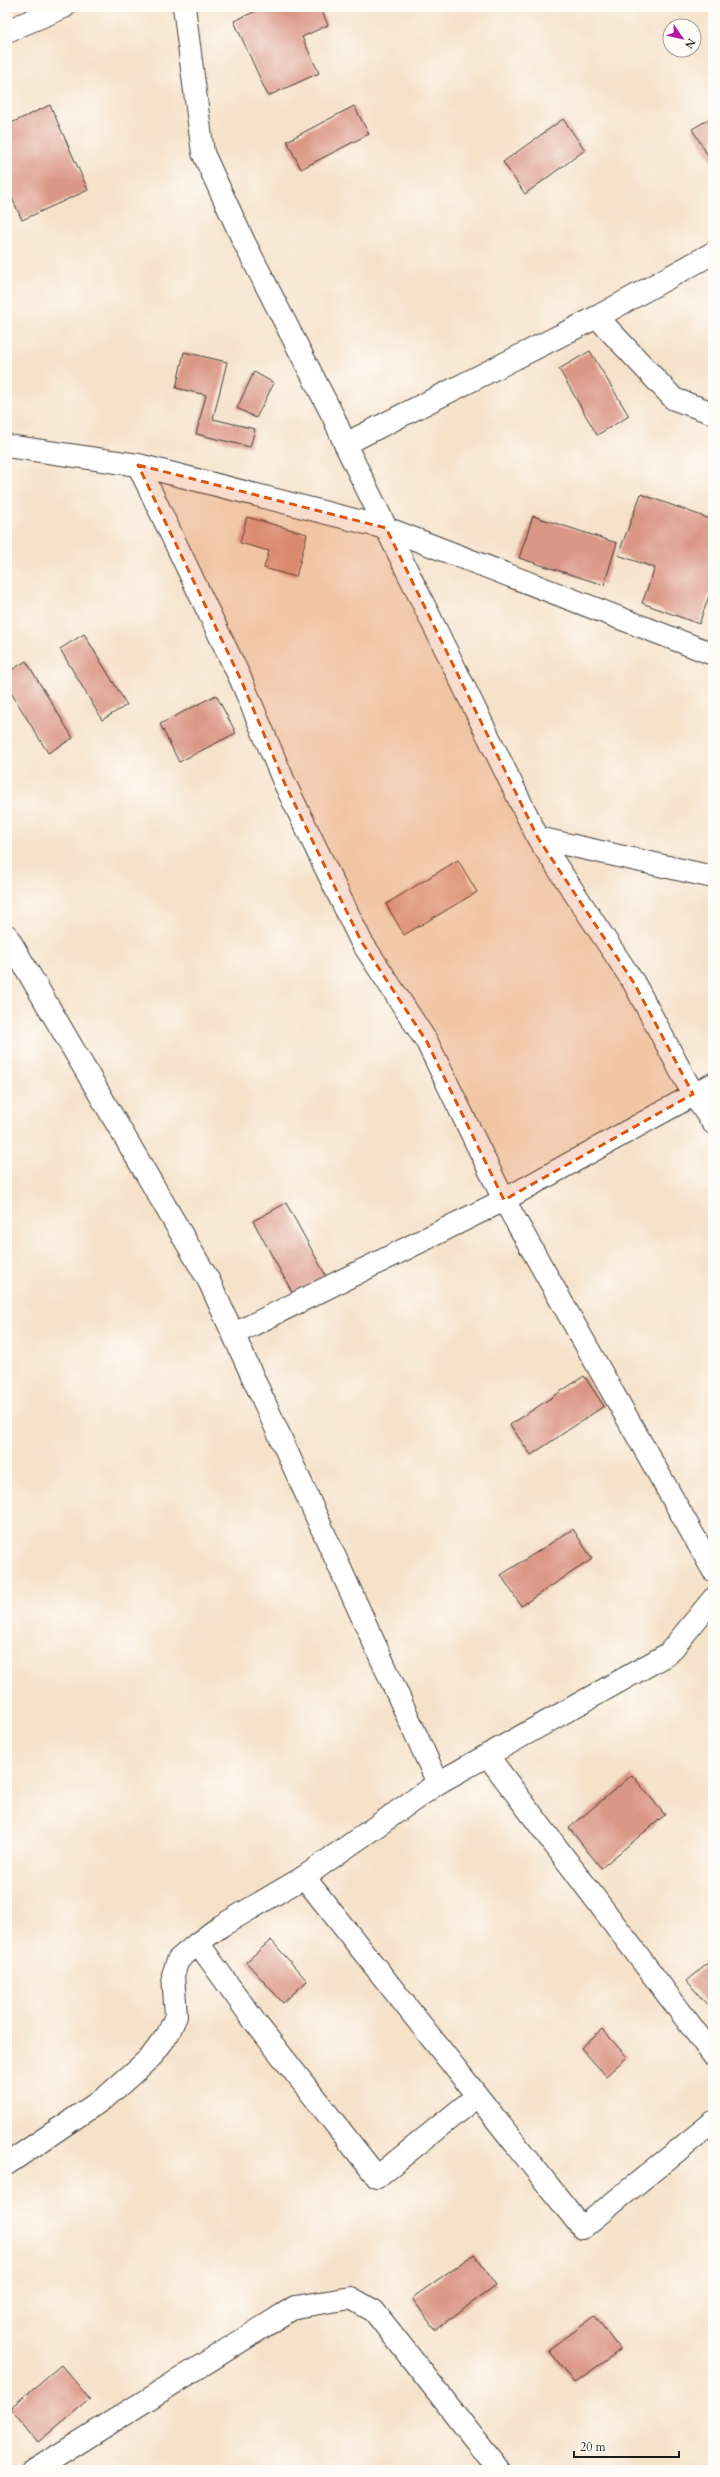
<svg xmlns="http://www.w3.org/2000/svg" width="720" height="2477" font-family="Cardo,serif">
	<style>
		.building { fill: #db9786 }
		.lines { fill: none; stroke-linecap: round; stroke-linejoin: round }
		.minor-casing { stroke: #3d3a36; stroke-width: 24 }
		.minor { stroke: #fff; stroke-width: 22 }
		.marked { fill: #de560d; fill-opacity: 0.2; stroke: #de560d; stroke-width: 3; stroke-dasharray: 8 5; stroke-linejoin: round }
	</style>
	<rect width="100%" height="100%" fill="#fdfcf7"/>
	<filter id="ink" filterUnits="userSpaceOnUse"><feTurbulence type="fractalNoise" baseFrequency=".025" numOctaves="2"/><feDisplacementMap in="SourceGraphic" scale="8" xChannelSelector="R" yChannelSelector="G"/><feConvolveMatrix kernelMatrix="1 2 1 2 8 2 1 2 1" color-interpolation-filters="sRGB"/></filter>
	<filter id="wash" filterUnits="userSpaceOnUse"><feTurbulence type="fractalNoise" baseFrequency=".012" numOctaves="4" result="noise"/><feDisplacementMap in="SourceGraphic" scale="16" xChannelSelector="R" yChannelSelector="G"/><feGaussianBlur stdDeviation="0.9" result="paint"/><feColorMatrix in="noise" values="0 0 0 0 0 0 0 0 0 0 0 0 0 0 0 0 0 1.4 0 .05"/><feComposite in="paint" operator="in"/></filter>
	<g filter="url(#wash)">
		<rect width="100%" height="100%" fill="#f6e1c9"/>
		<g id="blocks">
			<g class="building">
				<polygon points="265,7 320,7 328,25 302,37 319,73 268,96 234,21"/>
				<polygon points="50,105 88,190 22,220 7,187 7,125"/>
				<polygon points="354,106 369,134 301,169 287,141"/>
				<polygon points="713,117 713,164 692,129"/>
				<polygon points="563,119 585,150 525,194 503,162"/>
				<polygon points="590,351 629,416 597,435 559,369"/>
				<polygon points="184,352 227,362 213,419 255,429 250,447 196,434 206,395 176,388"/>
				<polygon points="254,372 274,383 256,418 237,408"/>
				<polygon points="641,494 713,520 713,585 699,624 642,603 655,568 618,555"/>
				<polygon points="533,516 617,543 604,585 519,558"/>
				<polygon points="247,517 307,534 296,577 264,568 269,551 240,543"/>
				<polygon points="84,634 127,705 102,720 60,649"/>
				<polygon points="26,661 73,738 48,753 7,686 7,673"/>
				<polygon points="216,695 236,733 179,762 160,724"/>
				<polygon points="458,860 477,892 404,935 386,904"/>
				<polygon points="286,1203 326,1276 293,1294 253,1221"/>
				<polygon points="584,1376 604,1406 531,1455 510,1425"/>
				<polygon points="573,1529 592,1559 521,1606 501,1575"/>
				<polygon points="632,1775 665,1815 601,1868 569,1828"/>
				<polygon points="271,1940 307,1981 283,2003 246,1962"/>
				<polygon points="713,1959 713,2012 687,1981"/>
				<polygon points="602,2029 627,2057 606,2076 581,2048"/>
				<polygon points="474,2254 496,2285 435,2330 412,2298"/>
				<polygon points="595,2316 620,2350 574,2383 549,2350"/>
				<polygon points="61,2365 90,2399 38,2442 10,2408"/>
			</g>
		</g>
	</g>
	<g filter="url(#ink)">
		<use href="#blocks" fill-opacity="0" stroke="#3d3a36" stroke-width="1"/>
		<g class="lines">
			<defs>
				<g id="minor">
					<polyline points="184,7 203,153 244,242 334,418 345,444 538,838 713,877"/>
					<polyline points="7,31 64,7"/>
					<polyline points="597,317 713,253"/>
					<polyline points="345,444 597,317 674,399 713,413"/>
					<polyline points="7,446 138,465 386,528 713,654"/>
					<polyline points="138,465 241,680 285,784 361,941 427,1042 504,1200 713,1570"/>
					<polyline points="538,838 634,983 693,1094 713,1123"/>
					<polyline points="7,936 209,1281 438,1783"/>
					<polyline points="234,1334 504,1200 713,1084"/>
					<polyline points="487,1755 713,2055"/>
					<polyline points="304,1877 582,2228 713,2122"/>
					<polyline points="198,1943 255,2022 377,2177 477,2096"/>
					<polyline points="7,2164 106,2097 151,2057 168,2034 176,2016 173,1975 178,1960 198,1943 221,1926 304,1877 438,1783 668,1654 713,1599"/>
					<polyline points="35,2470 295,2307 351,2298 374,2311 499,2470"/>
				</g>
			</defs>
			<use href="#minor" class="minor-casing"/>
			<use href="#minor" class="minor"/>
		</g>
	</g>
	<path class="marked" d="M138 465 386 528 538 838 634 983 693 1094 504 1200 427 1042 361 941 285 784 241 680Z"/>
	<rect width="720" height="2477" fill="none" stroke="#fdfcf7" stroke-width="24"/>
	<g transform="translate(682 38) rotate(124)"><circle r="19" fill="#fdfcf7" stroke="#a3a29f"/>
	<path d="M0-3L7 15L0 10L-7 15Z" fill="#b5179e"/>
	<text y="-6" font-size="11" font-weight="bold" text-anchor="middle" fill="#1c1c1c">N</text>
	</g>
	<path d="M574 2451v6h105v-6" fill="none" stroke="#1c1c1c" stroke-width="2"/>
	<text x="580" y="2451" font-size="12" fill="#1c1c1c" stroke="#fdfcf7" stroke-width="3" paint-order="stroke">20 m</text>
</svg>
